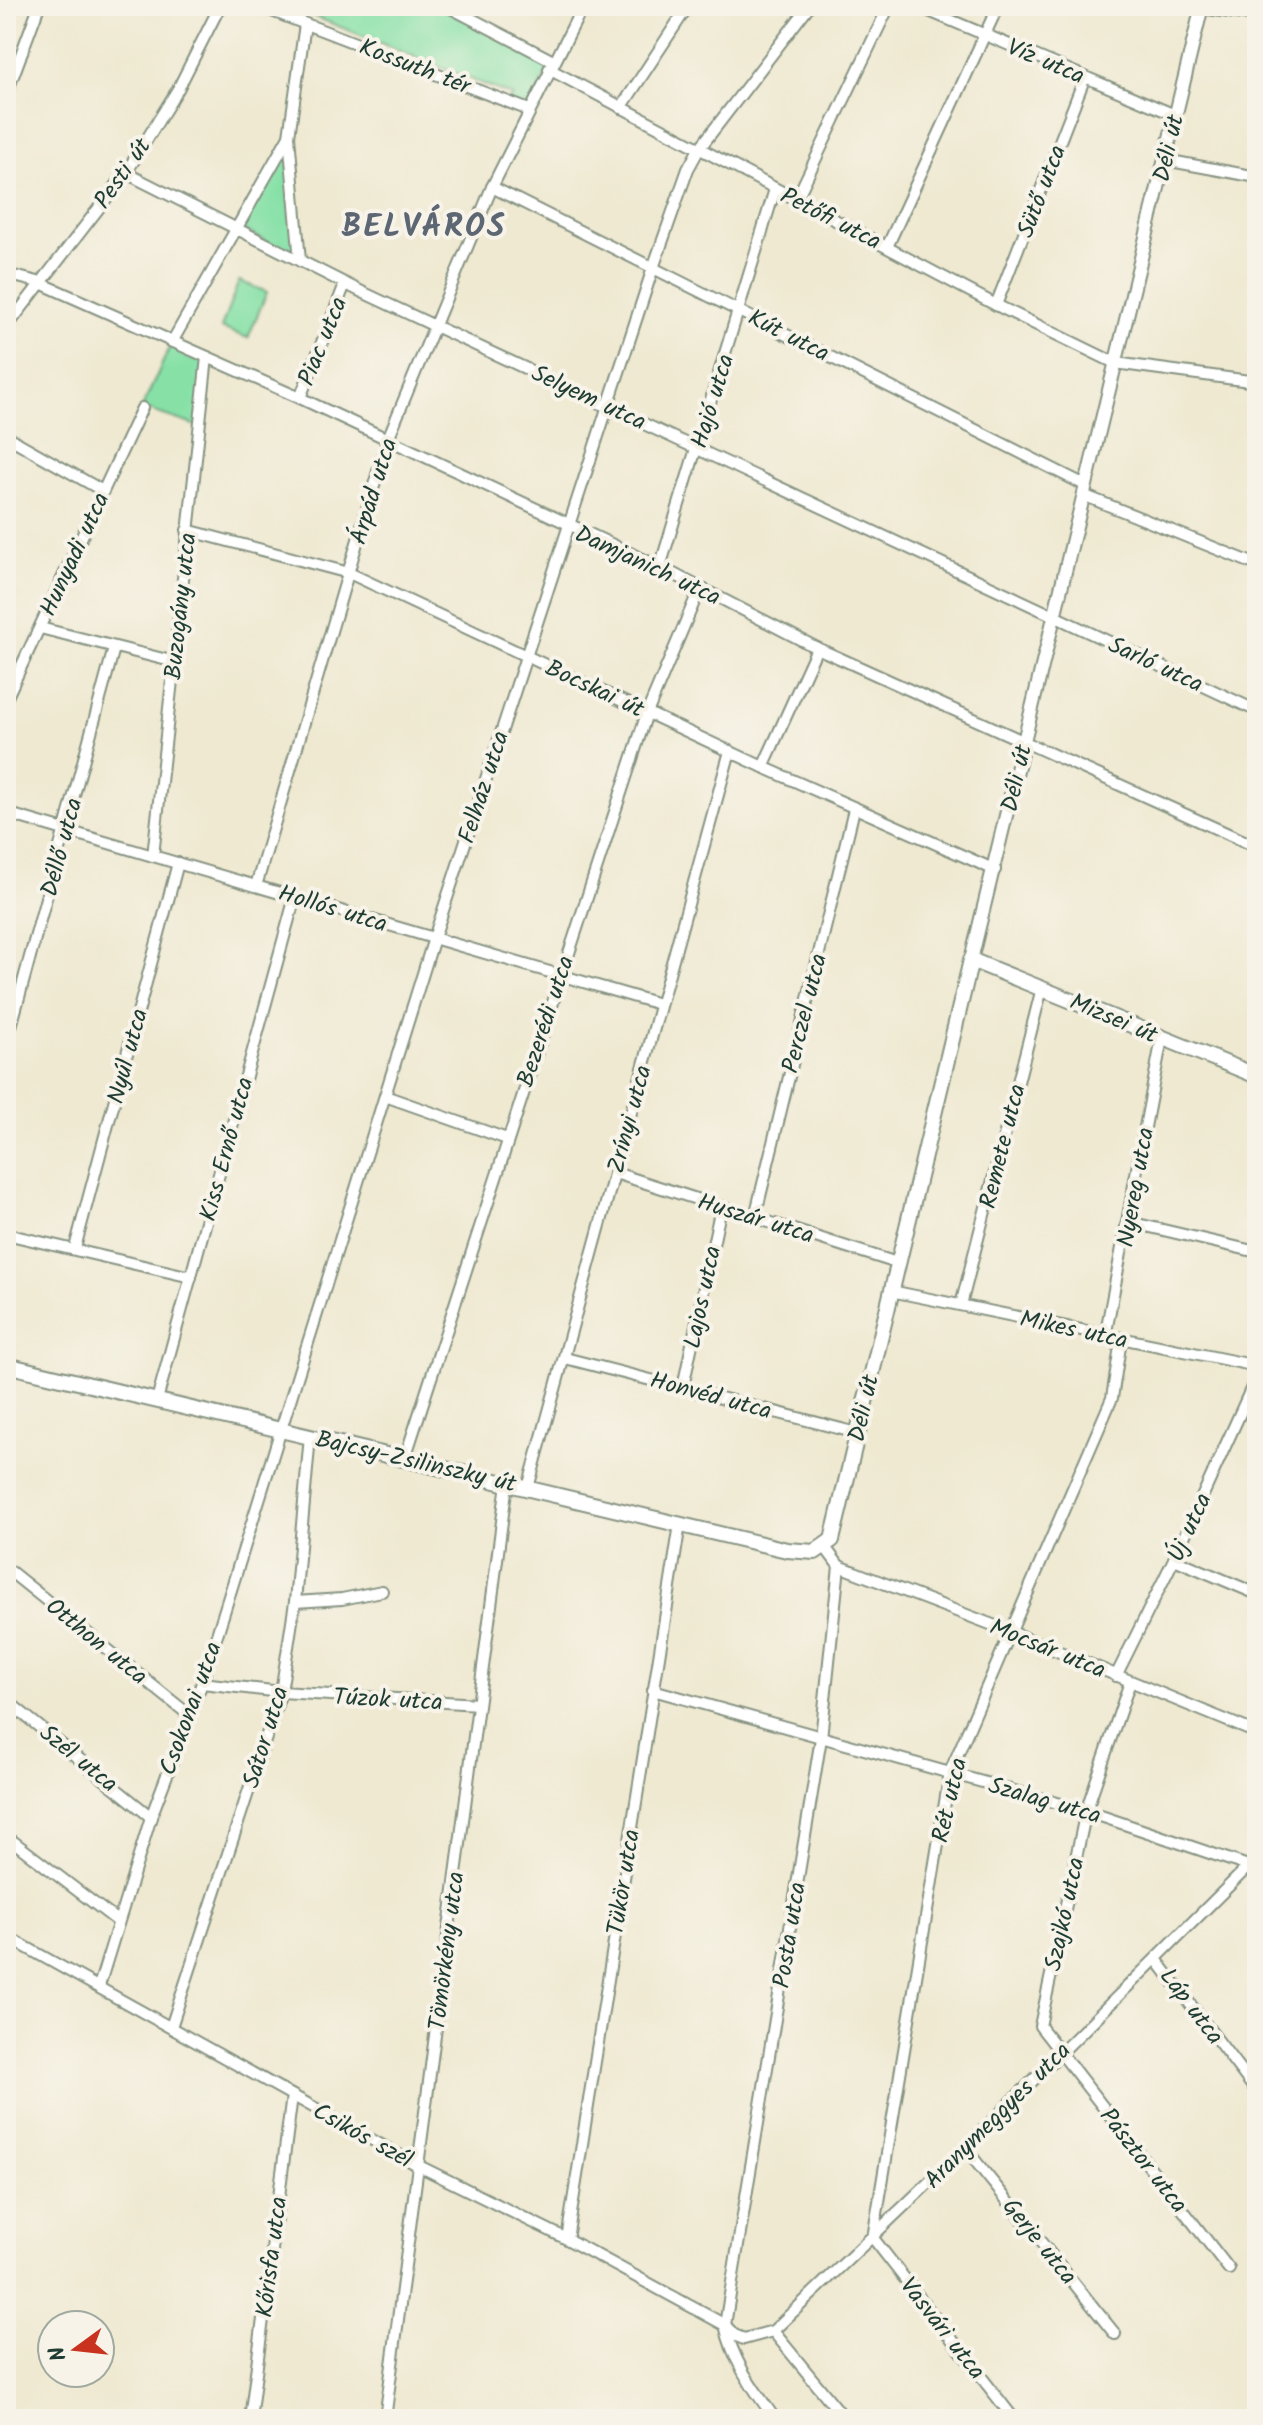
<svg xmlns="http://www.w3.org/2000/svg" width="1263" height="2425" font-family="Kalam,sans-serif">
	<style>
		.green { fill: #87e1a7; stroke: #538f6e; stroke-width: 2 }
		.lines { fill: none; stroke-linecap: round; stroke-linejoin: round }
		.minor-casing { stroke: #879382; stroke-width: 14 }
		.tertiary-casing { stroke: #879382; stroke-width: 16 }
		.secondary-casing { stroke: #879382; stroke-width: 18 }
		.minor { stroke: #fff; stroke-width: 10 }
		.tertiary { stroke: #fff; stroke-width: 12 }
		.secondary { stroke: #fff; stroke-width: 14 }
		.labels { text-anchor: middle; stroke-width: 8; stroke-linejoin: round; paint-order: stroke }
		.street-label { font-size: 24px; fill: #1f3d34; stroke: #f7f3e8 }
		.district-label { font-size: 32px; font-weight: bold; letter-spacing: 2px; fill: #5d6673; stroke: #f7f3e8 }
	</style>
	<rect width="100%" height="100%" fill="#f7f3e8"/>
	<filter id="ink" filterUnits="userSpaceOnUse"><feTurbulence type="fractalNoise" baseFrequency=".0125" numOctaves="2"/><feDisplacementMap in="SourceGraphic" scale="16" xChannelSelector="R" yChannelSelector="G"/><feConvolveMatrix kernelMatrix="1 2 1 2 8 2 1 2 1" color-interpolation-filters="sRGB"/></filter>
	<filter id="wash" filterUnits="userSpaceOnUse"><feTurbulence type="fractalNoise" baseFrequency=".006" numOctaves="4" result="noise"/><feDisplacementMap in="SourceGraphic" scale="32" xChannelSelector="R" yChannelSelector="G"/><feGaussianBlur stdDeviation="1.8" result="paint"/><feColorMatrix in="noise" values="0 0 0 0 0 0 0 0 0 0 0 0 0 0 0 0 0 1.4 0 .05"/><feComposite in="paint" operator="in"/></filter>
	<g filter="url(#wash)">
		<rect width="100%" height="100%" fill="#efe9d1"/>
		<g class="green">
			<polygon points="288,6 447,6 553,61 529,110 507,101 513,96"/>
			<polygon points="287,143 298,257 237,227"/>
			<polygon points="239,281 267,292 248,338 221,328"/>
			<polygon points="172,342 207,357 200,427 142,408"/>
		</g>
	</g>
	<g filter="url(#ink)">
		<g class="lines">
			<defs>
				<g id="minor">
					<polyline points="259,6 529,110"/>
					<polyline points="447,6 553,61"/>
					<polyline points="917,6 1175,115"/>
					<polyline points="1201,8 1257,16"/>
					<polyline points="549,69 996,305 1115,363 1257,382"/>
					<polyline points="6,95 39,6"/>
					<polyline points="621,108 688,6"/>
					<polyline points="1165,160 1257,177"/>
					<polyline points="126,173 360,291 1257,711"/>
					<polyline points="492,187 1085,485"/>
					<polyline points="796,200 889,6"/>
					<polyline points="887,247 998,6"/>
					<polyline points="300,261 289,136 305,24"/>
					<polyline points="6,274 38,282 300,398 660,567 817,648 1257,847"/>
					<polyline points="996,305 1085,77"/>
					<polyline points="6,328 126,173 178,89 220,6"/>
					<polyline points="172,342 289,136"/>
					<polyline points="300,398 345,284"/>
					<polyline points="6,436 103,491"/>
					<polyline points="1083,495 1257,565"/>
					<polyline points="187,530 349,573 763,767 995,870"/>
					<polyline points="660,567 775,189"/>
					<polyline points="40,628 175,662"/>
					<polyline points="6,699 142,408"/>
					<polyline points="763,767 817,648"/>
					<polyline points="6,813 659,1004"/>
					<polyline points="153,856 207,357"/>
					<polyline points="256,886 387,441 492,187 583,6"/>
					<polyline points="6,1045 114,648"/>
					<polyline points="385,1096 507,1139"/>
					<polyline points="615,1173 897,1263"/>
					<polyline points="755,1217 854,809"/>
					<polyline points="1129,1222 1257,1252"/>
					<polyline points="6,1234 191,1277"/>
					<polyline points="75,1248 178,863"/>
					<polyline points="891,1291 1257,1366"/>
					<polyline points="961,1305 1042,988"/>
					<polyline points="1105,1337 1162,1038"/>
					<polyline points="565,1358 857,1433"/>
					<polyline points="683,1387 721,1207"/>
					<polyline points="157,1400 295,897"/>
					<polyline points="405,1458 647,713 700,588"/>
					<polyline points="528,1488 730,751"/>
					<polyline points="1174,1559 1257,1594"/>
					<polyline points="839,1566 1011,1632 1257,1733"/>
					<polyline points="6,1568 188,1714"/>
					<polyline points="295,1602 342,1599 382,1591"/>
					<polyline points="1116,1676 1174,1559 1257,1376"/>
					<polyline points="1130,1682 1086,1811 1040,2026 1229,2269"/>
					<polyline points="202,1683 281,1692 478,1704"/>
					<polyline points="653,1690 1086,1811 1248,1866"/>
					<polyline points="6,1700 151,1817"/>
					<polyline points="6,1836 116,1920"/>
					<polyline points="6,1936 419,2166 567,2239 725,2325 734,2335 744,2339 773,2331 965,2148 1257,1858"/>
					<polyline points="1156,1959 1257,2092"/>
					<polyline points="99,1986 151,1817 202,1683 434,938 653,268 688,169 699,149 809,6"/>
					<polyline points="171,2027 281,1692 295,1602 310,1436"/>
					<polyline points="965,2148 1115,2334"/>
					<polyline points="567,2239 680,1524"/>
					<polyline points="773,2331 845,2419"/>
					<polyline points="250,2419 292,2096"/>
					<polyline points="385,2419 507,1483"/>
					<path d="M775 2419C753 2388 733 2362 725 2325L821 1738 839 1566 825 1547"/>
					<polyline points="1014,2419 873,2238 950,1772 1112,1398 1121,1340"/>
				</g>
				<polyline id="tertiary" points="971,960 1202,6"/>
				<polyline id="secondary" points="6,1365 787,1550 815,1552 832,1540 971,960 1257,1076"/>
			</defs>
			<use href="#minor" class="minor-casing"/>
			<use href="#tertiary" class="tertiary-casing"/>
			<use href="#secondary" class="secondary-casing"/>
			<use href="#minor" class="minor"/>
			<use href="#tertiary" class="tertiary"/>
			<use href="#secondary" class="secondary"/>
		</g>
	</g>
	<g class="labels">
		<g class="street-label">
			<text transform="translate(1046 61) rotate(23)" y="8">Víz utca</text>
			<text transform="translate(415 66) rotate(21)" y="8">Kossuth tér</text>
			<text transform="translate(1168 148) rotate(-77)" y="8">Déli út</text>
			<text transform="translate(122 173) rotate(-55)" y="8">Pesti út</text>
			<text transform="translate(1041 191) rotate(-69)" y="8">Sütő utca</text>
			<text transform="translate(831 218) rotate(27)" y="8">Petőfi utca</text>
			<text transform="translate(789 335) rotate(27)" y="8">Kút utca</text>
			<text transform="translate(322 341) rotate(-68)" y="8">Piac utca</text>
			<text transform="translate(589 397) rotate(25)" y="8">Selyem utca</text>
			<text transform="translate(712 401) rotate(-73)" y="8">Hajó utca</text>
			<text transform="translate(373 491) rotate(-73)" y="8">Árpád utca</text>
			<text transform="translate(74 554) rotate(-65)" y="8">Hunyadi utca</text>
			<text transform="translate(648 565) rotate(25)" y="8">Damjanich utca</text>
			<text transform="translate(180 606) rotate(-84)" y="8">Buzogány utca</text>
			<text transform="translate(1156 664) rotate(25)" y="8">Sarló utca</text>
			<text transform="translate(595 688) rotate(25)" y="8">Bocskai út</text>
			<text transform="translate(1016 778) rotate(-77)" y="8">Déli út</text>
			<text transform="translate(483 787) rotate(-72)" y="8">Felház utca</text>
			<text transform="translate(61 847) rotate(-75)" y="8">Déllő utca</text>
			<text transform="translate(333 908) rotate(17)" y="8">Hollós utca</text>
			<text transform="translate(804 1013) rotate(-76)" y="8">Perczel utca</text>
			<text transform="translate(1114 1018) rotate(23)" y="8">Mizsei út</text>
			<text transform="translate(545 1021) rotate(-72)" y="8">Bezerédi utca</text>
			<text transform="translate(127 1056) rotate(-75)" y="8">Nyúl utca</text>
			<text transform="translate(629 1119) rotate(-75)" y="8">Zrínyi utca</text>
			<text transform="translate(1002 1146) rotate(-76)" y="8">Remete utca</text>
			<text transform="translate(226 1149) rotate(-75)" y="8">Kiss Ernő utca</text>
			<text transform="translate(1135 1187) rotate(-80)" y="8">Nyereg utca</text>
			<text transform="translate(756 1218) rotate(17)" y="8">Huszár utca</text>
			<text transform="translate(702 1297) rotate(-78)" y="8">Lajos utca</text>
			<text transform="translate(1074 1329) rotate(12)" y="8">Mikes utca</text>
			<text transform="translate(711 1395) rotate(15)" y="8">Honvéd utca</text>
			<text transform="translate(863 1408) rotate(-77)" y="8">Déli út</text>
			<text transform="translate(416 1461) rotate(13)" y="8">Bajcsy-Zsilinszky út</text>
			<text transform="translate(1189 1527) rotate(-65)" y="8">Új utca</text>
			<text transform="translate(97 1641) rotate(39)" y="8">Otthon utca</text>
			<text transform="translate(1048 1648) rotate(22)" y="8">Mocsár utca</text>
			<text transform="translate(388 1699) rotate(3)" y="8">Túzok utca</text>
			<text transform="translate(190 1708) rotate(-70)" y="8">Csokonai utca</text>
			<text transform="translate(265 1737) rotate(-73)" y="8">Sátor utca</text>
			<text transform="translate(79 1758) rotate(39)" y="8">Szél utca</text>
			<text transform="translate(949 1800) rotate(-77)" y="8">Rét utca</text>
			<text transform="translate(1045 1800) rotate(16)" y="8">Szalag utca</text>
			<text transform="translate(623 1882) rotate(-81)" y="8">Tükör utca</text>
			<text transform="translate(1064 1914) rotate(-78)" y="8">Szajkó utca</text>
			<text transform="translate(789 1935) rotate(-81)" y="8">Posta utca</text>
			<text transform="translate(446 1951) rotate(-83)" y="8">Tömörkény utca</text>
			<text transform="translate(1192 2006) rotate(53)" y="8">Láp utca</text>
			<text transform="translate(997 2115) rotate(-45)" y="8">Aranymeggyes utca</text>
			<text transform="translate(363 2135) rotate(29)" y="8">Csikós szél</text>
			<text transform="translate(1144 2160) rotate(52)" y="8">Pásztor utca</text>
			<text transform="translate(1040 2241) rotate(51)" y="8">Gerje utca</text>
			<text transform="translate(271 2257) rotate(-83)" y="8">Kőrisfa utca</text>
			<text transform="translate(943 2328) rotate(52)" y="8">Vasvári utca</text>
		</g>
		<g class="district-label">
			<text x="424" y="236">BELVÁROS</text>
		</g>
	</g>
	<rect width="1263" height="2425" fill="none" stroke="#f7f3e8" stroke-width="32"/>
	<g transform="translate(76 2349) rotate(255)"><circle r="38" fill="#f7f3e8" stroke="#a1aaa0" stroke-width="2"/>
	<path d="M0-6L14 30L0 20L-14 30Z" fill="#c8321e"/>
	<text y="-12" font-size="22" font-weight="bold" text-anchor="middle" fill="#1f3d34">N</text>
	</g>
</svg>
